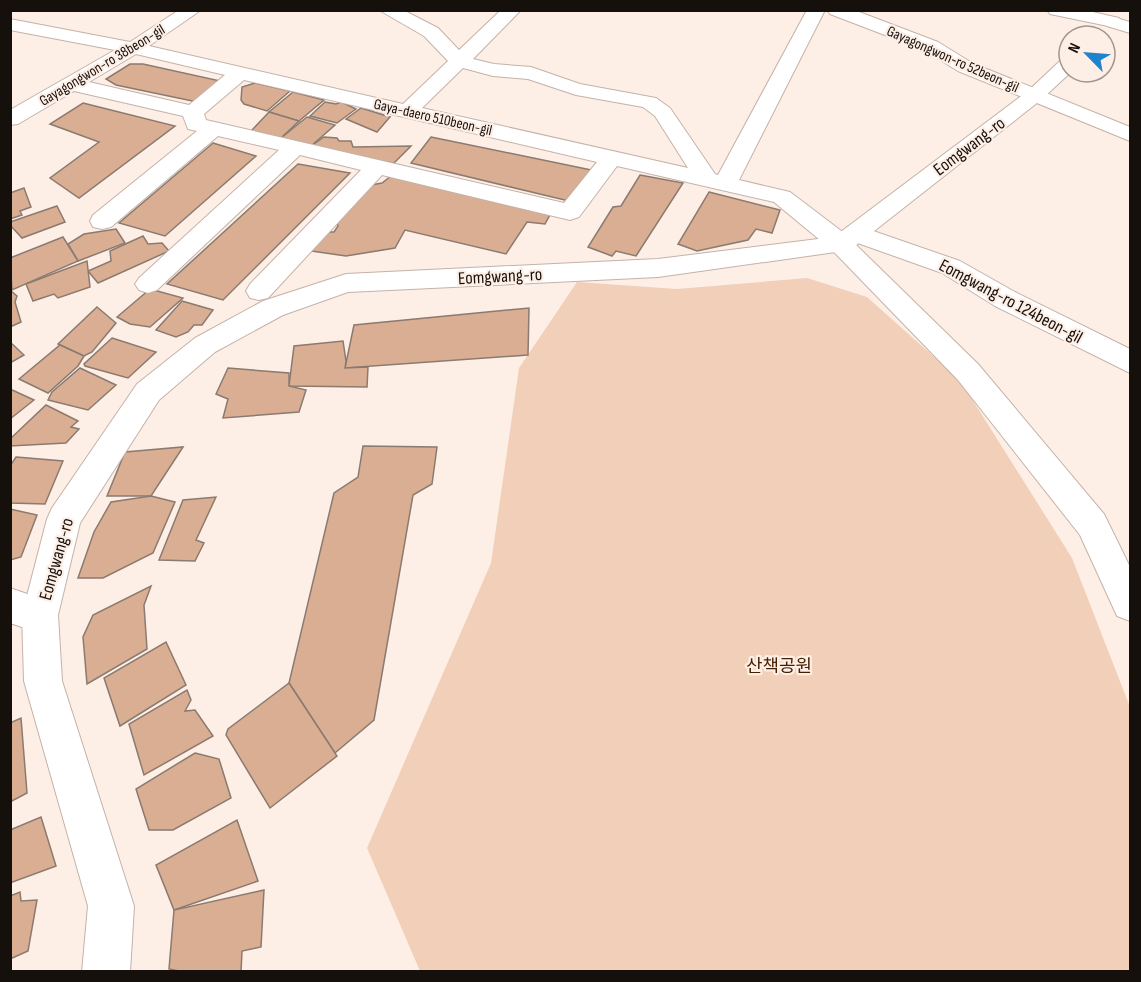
<svg xmlns="http://www.w3.org/2000/svg" width="1141" height="982" font-family="'Sofia Sans Condensed','Noto Sans KR',sans-serif">
	<style>
		.green { fill: #f2cfb8 }
		.building { fill: #daae93; stroke: #8a7a70; stroke-width: 1.5 }
		.lines { fill: none; stroke-linecap: round; stroke-linejoin: round }
		.minor-casing { stroke: #c4b2a8; stroke-width: 2 }
		.major-casing { stroke: #c4b2a8; stroke-width: 2 }
		.minor { fill: #fff; fill-rule: evenodd }
		.major { fill: #fff; fill-rule: evenodd }
		.labels { text-anchor: middle; stroke-width: 4.5; stroke-linejoin: round; paint-order: stroke }
		.far-street-label { font-size: 15px; fill: #16100c; stroke: #feefe6 }
		.street-label { font-size: 18px; fill: #16100c; stroke: #feefe6 }
		.park-label { font-size: 18px; fill: #471f00; stroke: #feefe6 }
	</style>
	<rect width="100%" height="100%" fill="#feefe6"/>
	<polygon class="green" points="807,278 867,297 960,380 1072,558 1130,707 1130,971 420,971 367,848 491,563 519,368 577,282 677,289"/>
	<g class="building">
		<polygon points="130,64 143,64 225,82 197,102 116,85 106,79"/>
		<polygon points="255,83 290,91 267,111 244,104 241,100 242,87"/>
		<polygon points="293,92 324,100 299,121 269,112"/>
		<polygon points="325,102 336,104 341,102 356,109 337,123 310,116"/>
		<polygon points="83,103 175,126 79,198 50,178 99,142 50,124"/>
		<polygon points="361,108 390,117 377,132 346,119"/>
		<polygon points="269,112 299,121 281,138 251,131"/>
		<polygon points="307,117 335,125 311,146 281,138"/>
		<polygon points="324,137 337,138 339,141 351,141 353,147 411,146 394,163 347,157 311,146"/>
		<polygon points="431,137 601,172 577,203 411,163"/>
		<polygon points="213,143 256,156 165,236 119,223"/>
		<polygon points="298,164 350,173 223,300 167,284"/>
		<polygon points="640,175 683,183 636,256 616,251 612,256 588,247 613,207 621,206"/>
		<polygon points="391,176 552,211 545,224 527,222 506,254 405,230 395,248 346,256 311,251 327,232 334,232 338,226 337,223 371,185 382,183"/>
		<polygon points="24,188 31,207 20,211 22,215 10,219 10,193"/>
		<polygon points="709,192 780,210 772,233 756,229 748,240 697,251 678,244"/>
		<polygon points="57,206 65,222 22,238 10,225 10,222"/>
		<polygon points="116,229 125,243 78,261 68,244 84,234"/>
		<polygon points="143,236 148,244 162,243 169,251 98,283 88,271 111,261 110,251"/>
		<polygon points="63,237 78,261 12,290 10,258"/>
		<polygon points="87,261 90,287 58,298 54,294 33,301 26,284"/>
		<polygon points="150,289 183,298 150,327 130,324 117,317"/>
		<polygon points="10,290 17,296 15,302 21,322 10,327"/>
		<polygon points="182,301 213,310 202,325 194,325 188,332 176,337 156,330"/>
		<polygon points="97,307 116,323 92,352 84,356 58,344"/>
		<polygon points="529,308 528,355 345,368 354,325"/>
		<polygon points="112,338 156,352 128,378 85,366 84,364"/>
		<polygon points="343,341 346,361 345,368 368,367 367,387 289,386 294,346"/>
		<polygon points="10,342 24,355 10,363"/>
		<polygon points="60,345 84,356 78,366 48,393 19,379"/>
		<polygon points="80,368 116,385 88,410 48,400 52,392"/>
		<polygon points="228,368 289,373 289,386 306,390 299,412 223,418 228,399 216,394"/>
		<polygon points="10,389 34,400 10,419"/>
		<polygon points="46,405 78,421 71,427 79,429 66,443 10,446 10,439"/>
		<polygon points="363,446 437,447 432,484 413,495 374,720 335,753 289,683 334,493 358,477"/>
		<polygon points="183,447 151,496 107,496 125,452"/>
		<polygon points="16,457 63,461 45,504 10,503 10,466"/>
		<polygon points="151,496 175,502 153,553 103,578 78,578 94,532 111,502"/>
		<polygon points="216,497 196,540 204,543 195,561 159,560 183,500"/>
		<polygon points="10,509 37,515 21,557 10,560"/>
		<polygon points="151,586 144,605 147,649 87,684 83,637 93,615"/>
		<polygon points="166,642 186,685 120,726 104,678"/>
		<polygon points="289,683 337,756 270,808 226,735 228,729"/>
		<polygon points="187,690 191,700 185,711 195,710 213,736 144,775 129,724"/>
		<polygon points="21,718 27,793 10,802 10,723"/>
		<polygon points="195,753 219,759 231,798 173,830 149,830 136,789"/>
		<polygon points="41,817 56,866 10,883 10,830"/>
		<polygon points="237,820 258,881 174,910 156,865"/>
		<polygon points="264,890 261,947 242,951 241,972 184,972 169,969 174,910"/>
		<polygon points="20,892 21,901 37,900 28,951 10,959 10,896"/>
	</g>
	<g class="lines">
		<defs>
			<g id="minor">
				<path d="M179 10H201L149 46 403 104 448 61 424 36 379 10H403L438 28 459 50 501 10H521L473 59 494 64 531 67 580 84 656 98 670 108 715 174 718 175 807 10H825L739 180 790 192 844 233 847 227 856 225 960 261 1015 292 1130 349V373L995 306 942 273 852 241 978 364 1104 514 1130 567V621L1117 616 1080 535 958 380 832 250 774 202 617 166 579 217 570 220 382 175 268 298 259 300 250 298 246 291 250 284 361 170 300 155 157 290 148 293 139 290 135 284 139 278 279 150 218 136 111 227 102 229 93 227 90 221 93 215 197 131 188 129 183 116 74 91 18 124 10 125V110L115 50 10 30V19L130 42ZM136 54 225 75 189 105 89 82ZM463 68 493 76 528 79 576 95 643 107 655 116 688 168 422 108ZM244 80 597 162 564 203 206 120 204 114Z"/>
				<polygon points="827,10 854,10 938,42 972,63 1130,127 1130,141 958,71 924,50 830,14"/>
				<polygon points="1113,17 1130,22 1130,33 1107,26 1104,22 1107,18"/>
				<polygon points="10,588 53,603 58,615 53,627 40,633 10,623"/>
			</g>
			<g id="major">
				<polygon points="1047,10 1084,10 1119,18 1122,22 1119,26 1113,27 1050,14"/>
				<polygon points="1069,57 1069,72 1071,72 1042,99 850,250 658,277 348,292 283,315 215,352 159,400 80,523 58,615 62,681 134,906 130,972 82,972 88,906 24,681 22,615 47,519 52,508 137,384 195,338 263,301 346,274 658,259 834,237 1028,91 1062,59"/>
			</g>
		</defs>
		<use href="#minor" class="minor-casing"/>
		<use href="#major" class="major-casing"/>
		<use href="#minor" class="minor"/>
		<use href="#major" class="major"/>
	</g>
	<g class="labels">
		<g class="far-street-label">
			<text transform="translate(953 59) rotate(24)" y="5">Gayagongwon-ro 52beon-gil</text>
			<text transform="translate(102 65) rotate(-31)" y="5">Gayagongwon-ro 38beon-gil</text>
			<text transform="translate(433 117) rotate(13)" y="5">Gaya-daero 510beon-gil</text>
		</g>
		<g class="street-label">
			<text transform="translate(969 146) rotate(-37)" y="6">Eomgwang-ro</text>
			<text transform="translate(500 276) rotate(-3)" y="6">Eomgwang-ro</text>
			<text transform="translate(1011 301) rotate(28)" y="6">Eomgwang-ro 124beon-gil</text>
			<text transform="translate(56 559) rotate(-74)" y="6">Eomgwang-ro</text>
		</g>
		<g class="park-label">
			<text x="779" y="672">산책공원</text>
		</g>
	</g>
	<rect width="1141" height="982" fill="none" stroke="#16100c" stroke-width="24"/>
	<g transform="translate(1087 54) rotate(295)"><circle r="28" fill="#feefe6" stroke="#a1968f" stroke-width="1.5"/>
	<path d="M0-4.5L10 22L0 15L-10 22Z" fill="#1d83ce"/>
	<text y="-9" font-size="16" font-weight="bold" text-anchor="middle" fill="#16100c">N</text>
	</g>
</svg>
